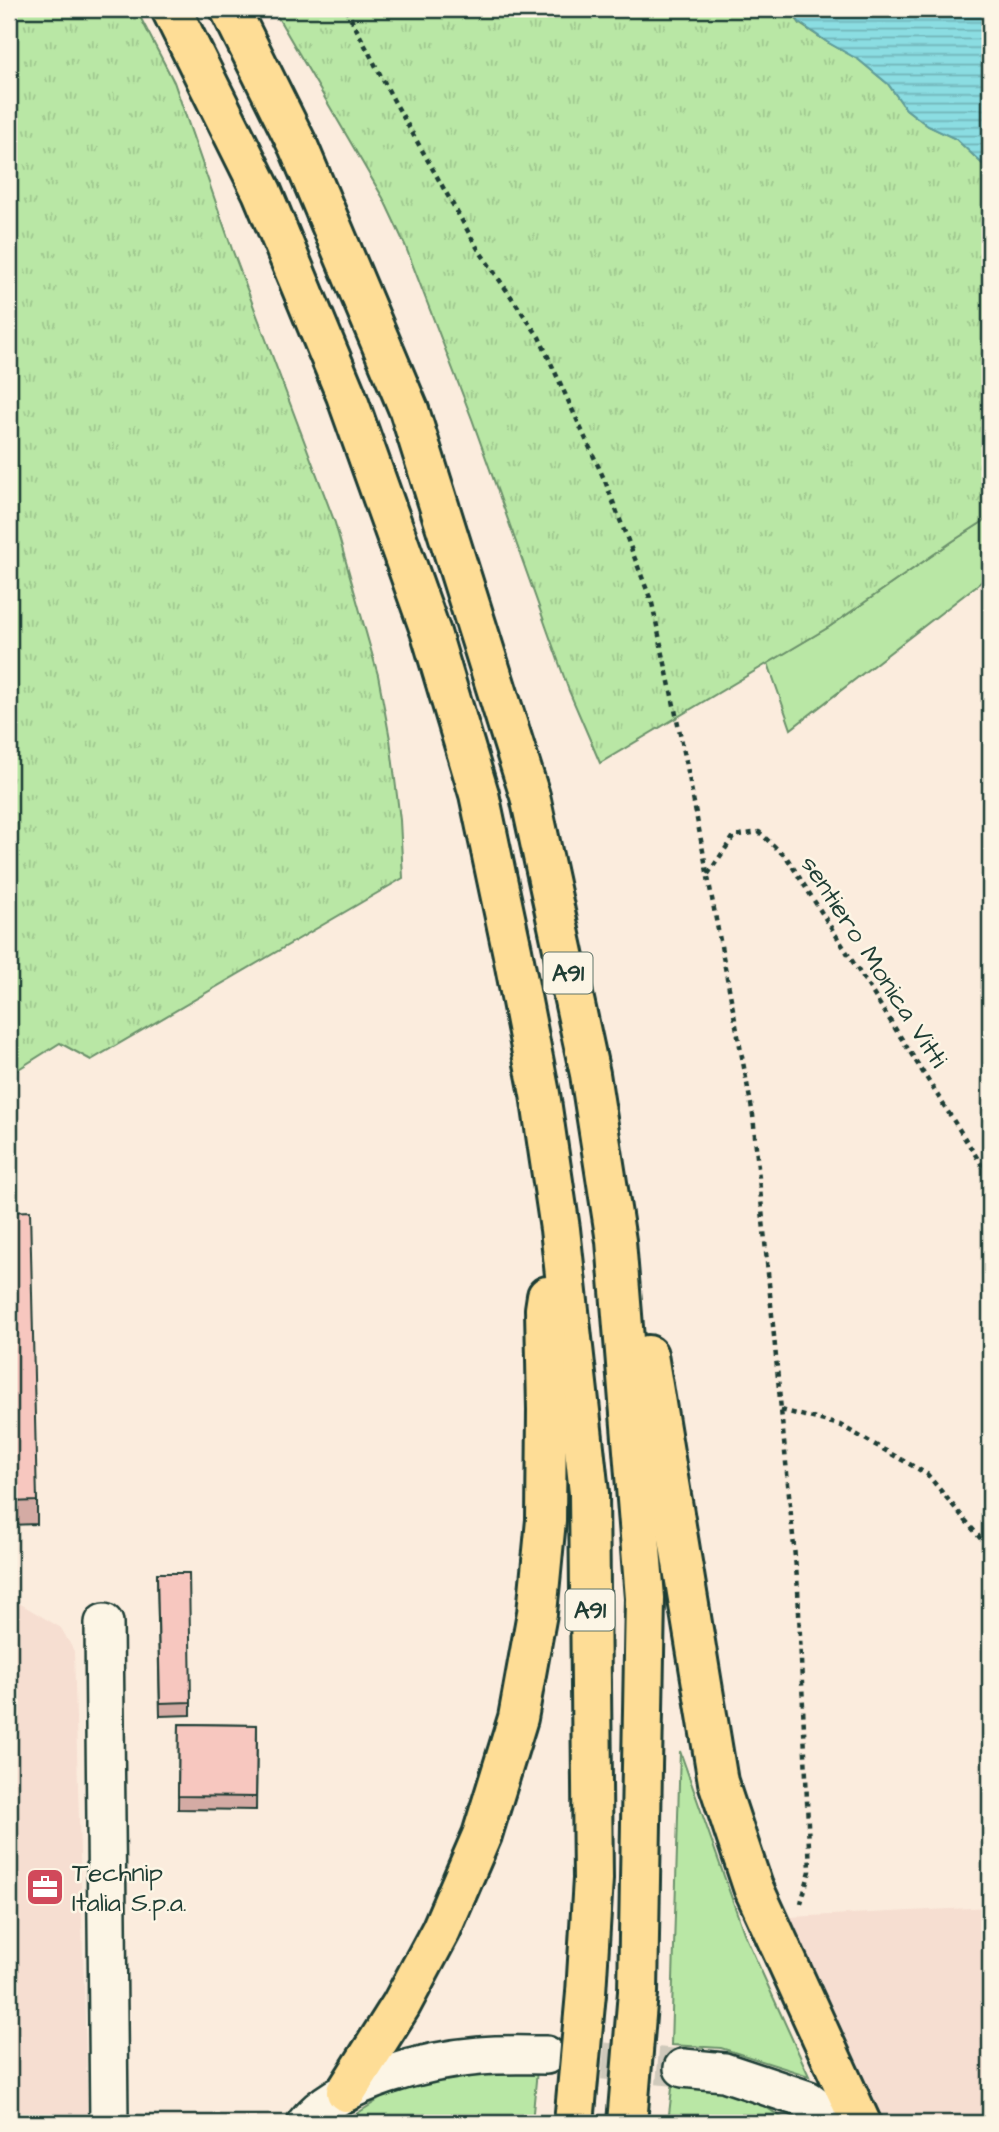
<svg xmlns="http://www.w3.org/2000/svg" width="999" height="2132" font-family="'Architects Daughter',sans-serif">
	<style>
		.built { fill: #f6ded1 }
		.grass { fill: #b9e7a5; stroke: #6c926c; stroke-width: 2 }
		.park { fill: url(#park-tufts); stroke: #6c926c; stroke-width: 2 }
		.water { fill: url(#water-rules); stroke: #609d9c; stroke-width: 2 }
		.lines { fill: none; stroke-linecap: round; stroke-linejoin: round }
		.minor-tunnel { stroke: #cfc9bb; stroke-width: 37; stroke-dasharray: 37 18; stroke-linecap: butt }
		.minor-casing { stroke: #1f3d34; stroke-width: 42 }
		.highway-casing { stroke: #1f3d34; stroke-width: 44 }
		.path { stroke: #1f3d34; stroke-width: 4.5; stroke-dasharray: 5 5; stroke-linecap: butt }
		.minor { stroke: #fcf5e5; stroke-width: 37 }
		.highway { stroke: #fedd96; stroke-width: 38 }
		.highway-bridge-casing { stroke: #1f3d34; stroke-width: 44; stroke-linecap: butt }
		.highway-bridge { stroke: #fedd96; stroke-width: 38 }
		.wall { fill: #d4aba4; stroke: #1f3d34; stroke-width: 2 }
		.building { fill: #f7c7bf; stroke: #1f3d34; stroke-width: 2 }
		.labels { text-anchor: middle; stroke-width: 5; stroke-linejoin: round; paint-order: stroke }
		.shield { fill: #fcf5e5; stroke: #617469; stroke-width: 2 }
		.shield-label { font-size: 24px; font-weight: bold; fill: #1f3d34 }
		.street-label { font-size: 26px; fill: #1f3d34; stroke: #fcf5e5 }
		.poi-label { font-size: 26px; fill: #1f3d34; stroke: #fcf5e5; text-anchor: start }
	</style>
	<defs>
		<pattern id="park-tufts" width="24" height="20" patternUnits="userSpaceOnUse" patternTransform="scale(1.75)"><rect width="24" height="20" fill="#b9e7a5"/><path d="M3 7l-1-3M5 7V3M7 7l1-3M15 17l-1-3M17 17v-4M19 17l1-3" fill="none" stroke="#9fc78f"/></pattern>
		<pattern id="water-rules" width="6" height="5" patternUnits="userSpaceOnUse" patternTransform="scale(1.75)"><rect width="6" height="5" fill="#8bdde2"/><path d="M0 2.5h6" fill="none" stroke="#71b4b8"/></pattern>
	</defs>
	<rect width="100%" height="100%" fill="#fbecdd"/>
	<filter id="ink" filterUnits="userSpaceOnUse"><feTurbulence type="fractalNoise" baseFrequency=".0143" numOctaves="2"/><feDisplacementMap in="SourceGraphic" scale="14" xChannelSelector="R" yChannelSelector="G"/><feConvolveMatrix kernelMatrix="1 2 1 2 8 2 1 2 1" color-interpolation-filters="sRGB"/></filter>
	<g filter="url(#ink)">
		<g class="built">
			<polygon points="9,1597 61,1628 74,1651 88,2123 9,2123"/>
			<polygon points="990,1907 990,2123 881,2123 790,1917"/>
		</g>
		<g class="grass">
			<polygon points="990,517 990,575 791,729 768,663 829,627 953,541"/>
			<polygon points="680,1751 744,1933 809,2076 721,2048 671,2045"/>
			<polygon points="537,2070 532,2123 342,2123 391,2092 448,2075"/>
			<polygon points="673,2080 749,2096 790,2123 668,2123"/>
		</g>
		<g class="park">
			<polygon points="9,9 136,9 174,82 232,249 335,523 378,675 390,739 400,820 403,878 91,1060 60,1043 9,1075"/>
			<polygon points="273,9 789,9 800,24 827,42 859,60 888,84 906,109 928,126 956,139 990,171 990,517 953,541 829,627 600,763 569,691 472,419 405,245 383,198"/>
		</g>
		<polygon class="water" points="789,9 990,9 990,171 956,139 928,126 906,109 888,84 859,60 827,42 800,23"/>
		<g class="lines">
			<polyline class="minor-tunnel" points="548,2056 683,2068"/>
			<defs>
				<g id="minor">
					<polyline points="104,1623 109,2123"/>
					<polyline points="683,2068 724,2072 808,2100 839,2123"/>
					<path d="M306 2123C339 2081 429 2060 480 2056 502 2054 524 2055 546 2055"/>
				</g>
				<g id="highway">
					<polyline points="171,9 262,192 346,395 431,633 479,794 512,950 540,1094 560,1229 589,1493 593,1879 586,1993"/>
					<polyline points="230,9 298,146 409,410 530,796 590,1074 616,1241 645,1598 638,1992"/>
					<polyline points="648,1355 718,1782 753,1887 861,2123"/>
					<polyline points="346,2092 401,2005 441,1930 482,1835 518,1718 537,1613 546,1520 547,1410 545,1309 547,1296"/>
				</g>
			</defs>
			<use href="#minor" class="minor-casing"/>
			<use href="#highway" class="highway-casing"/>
			<g class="path">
				<polyline points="346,9 393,99 478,249 539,337 605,481 652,603 686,761 753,1115 798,1589 810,1871 801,1903"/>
				<polyline points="708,874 734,836 759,832 787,858 990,1178"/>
				<polyline points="781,1410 840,1425 927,1474 990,1550"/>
			</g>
			<use href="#minor" class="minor"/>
			<use href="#highway" class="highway"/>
			<defs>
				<g id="highway-bridge">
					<polyline points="574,2123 586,1993"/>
					<polyline points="627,2123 638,1992"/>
				</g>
			</defs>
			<use href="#highway-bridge" class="highway-bridge-casing"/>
			<use href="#highway-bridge" class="highway-bridge"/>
		</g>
		<g class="wall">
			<polygon points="9,1212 37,1501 37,1524 9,1525"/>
			<polygon points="157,1573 191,1702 191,1715 160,1716"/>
			<polygon points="179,1724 257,1725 256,1810 178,1809"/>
		</g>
		<g class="building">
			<polygon points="30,1211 37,1501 9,1502 9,1212"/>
			<polygon points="157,1573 189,1573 191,1702 160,1703"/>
			<polygon points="179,1724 257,1725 256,1797 178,1796"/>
		</g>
	</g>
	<defs>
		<symbol id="office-square" viewBox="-11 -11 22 22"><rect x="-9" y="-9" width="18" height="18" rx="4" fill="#d1495b" stroke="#fcf5e5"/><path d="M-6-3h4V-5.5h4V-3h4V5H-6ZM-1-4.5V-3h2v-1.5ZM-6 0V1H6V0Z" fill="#fff"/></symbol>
	</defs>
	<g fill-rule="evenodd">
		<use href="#office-square" x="23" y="1865" width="44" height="44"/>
	</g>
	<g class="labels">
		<g class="shield">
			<rect x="543.5" y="952.5" width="49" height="41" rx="5"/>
			<rect x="565.5" y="1589.5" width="49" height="41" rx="5"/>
		</g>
		<g class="shield-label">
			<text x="568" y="981">A91</text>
			<text x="590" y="1618">A91</text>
		</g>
		<g class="street-label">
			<text transform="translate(875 961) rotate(57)" y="9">sentiero Monica Vitti</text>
		</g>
		<g class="poi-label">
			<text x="72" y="1881">Technip<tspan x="72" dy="30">Italia S.p.a.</tspan></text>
		</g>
	</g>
	<rect width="999" height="2132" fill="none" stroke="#fcf5e5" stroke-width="35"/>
	<rect x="18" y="18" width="964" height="2097" fill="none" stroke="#1f3d34" stroke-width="2.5" filter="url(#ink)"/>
</svg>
